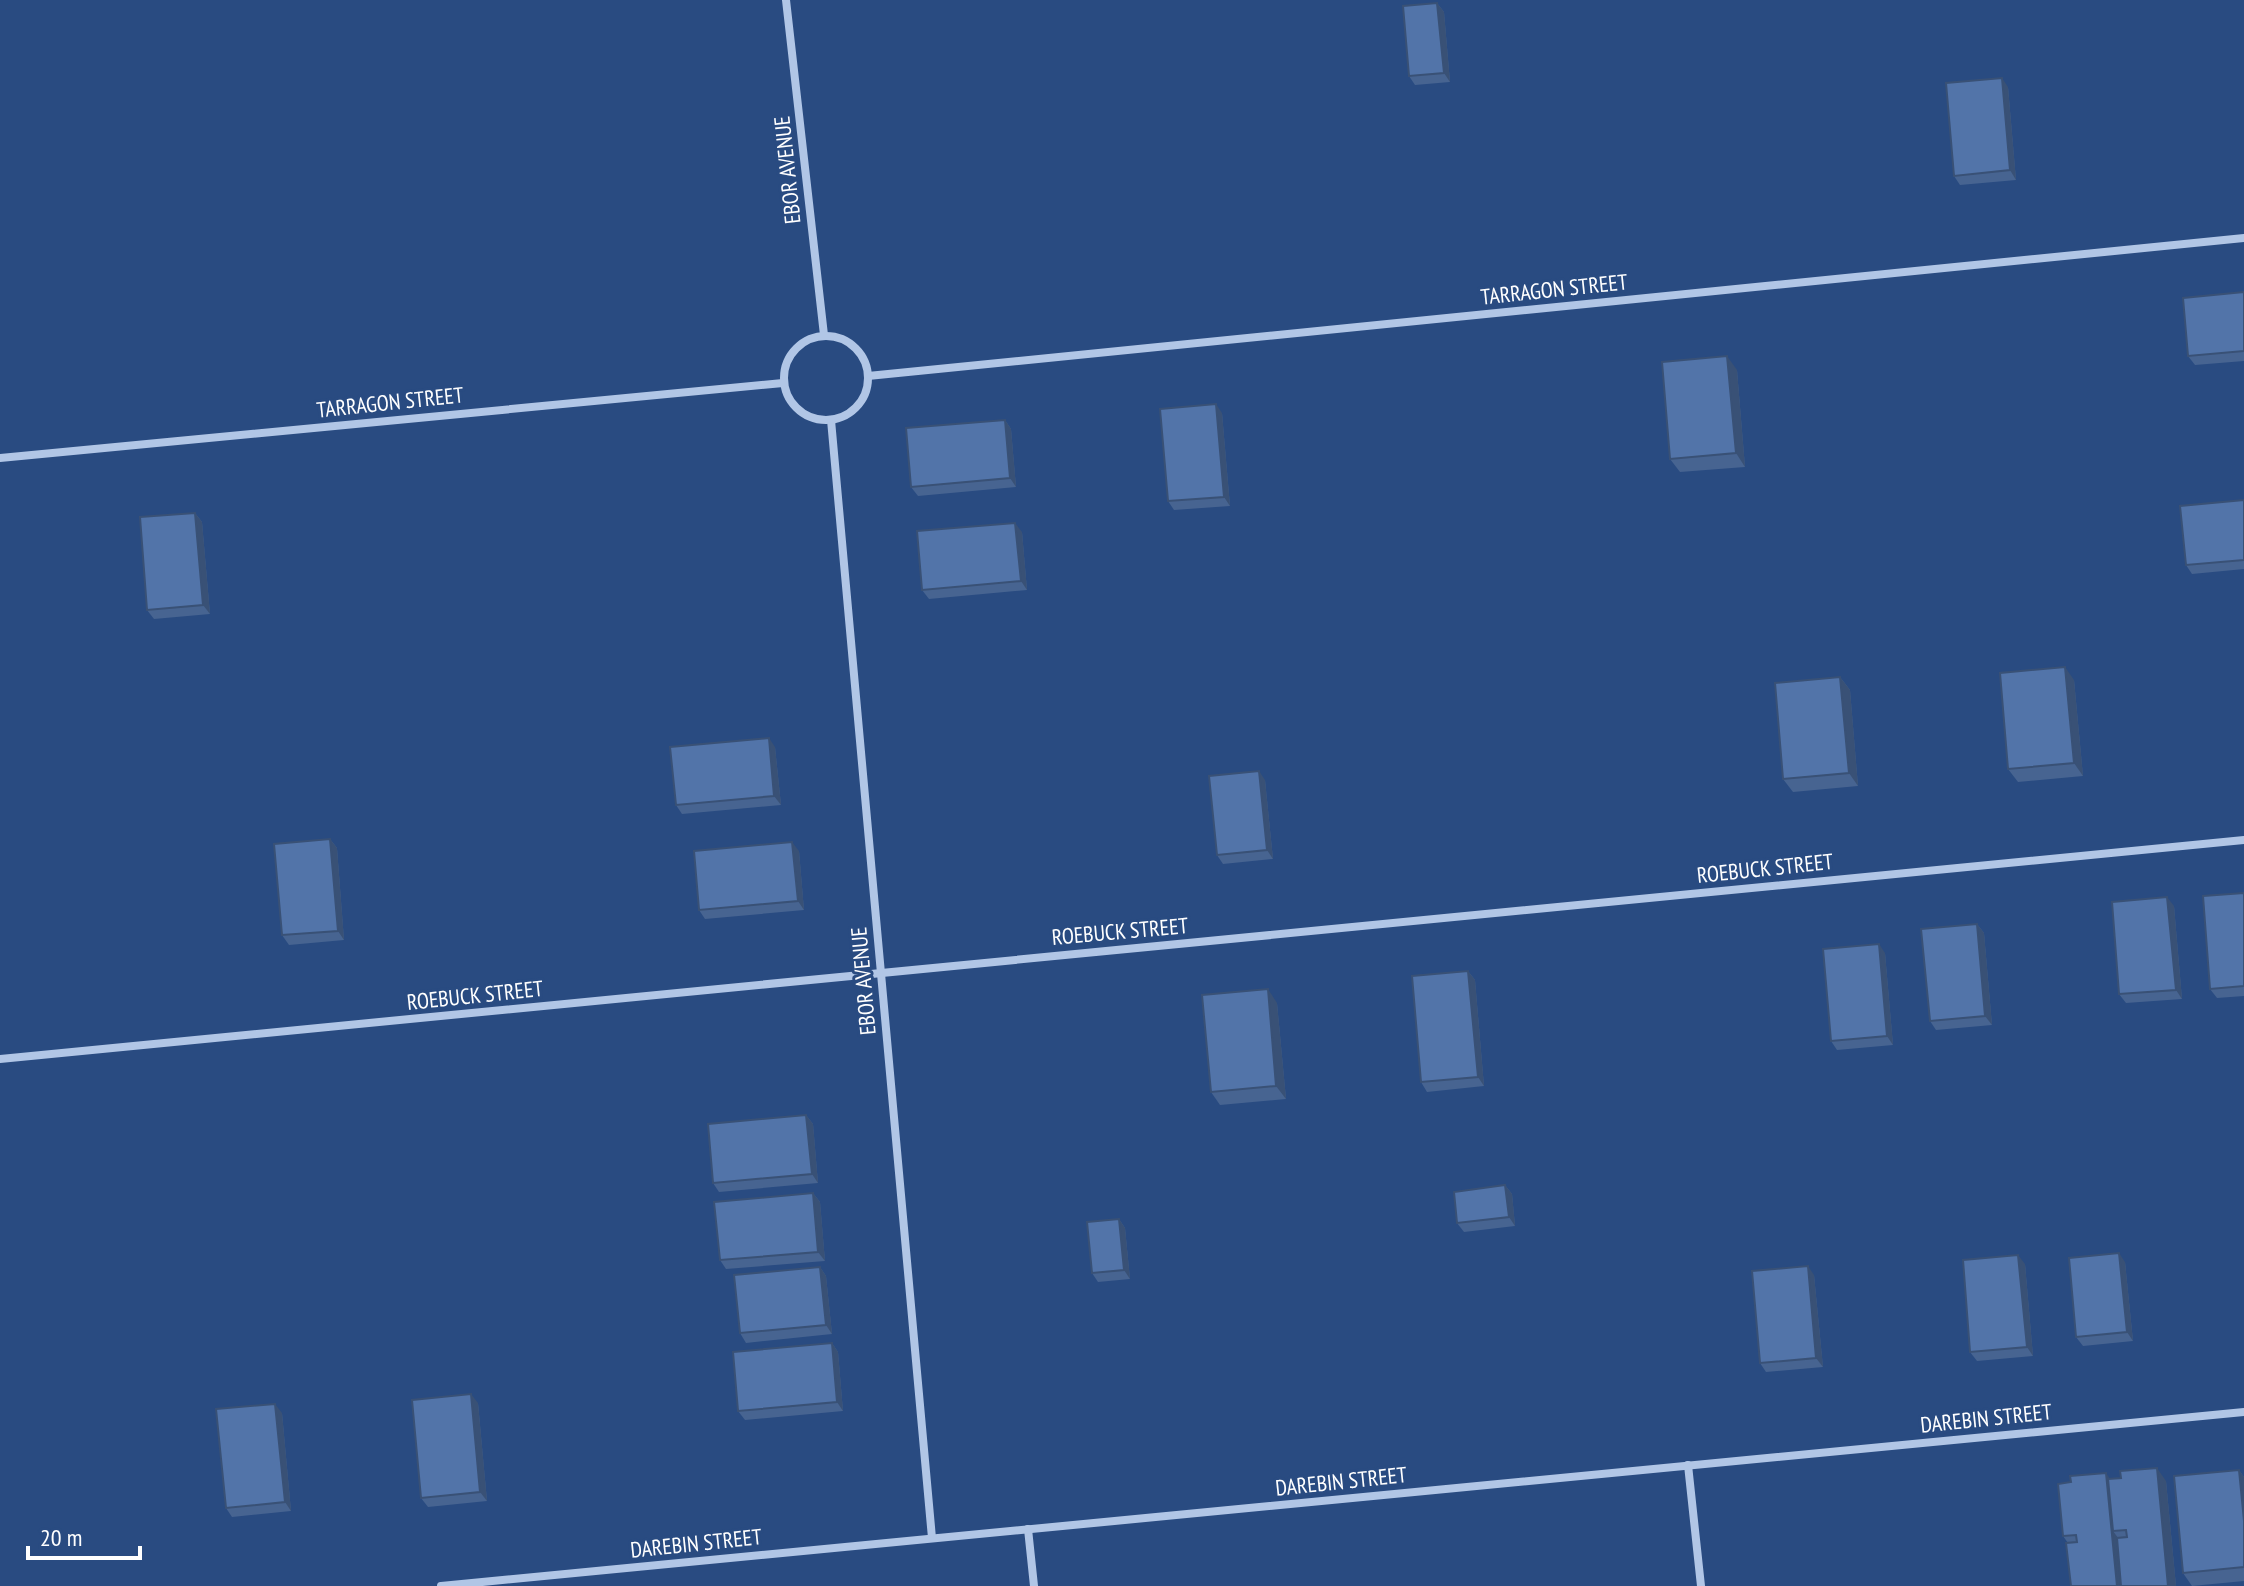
<svg xmlns="http://www.w3.org/2000/svg" width="2244" height="1586" font-family="'PT Sans Narrow',sans-serif">
	<style>
		.lines { fill: none; stroke-linecap: round; stroke-linejoin: round }
		.minor { stroke: #b1c6e6; stroke-width: 8 }
		.wall { fill: #476491 }
		.shaded-wall { fill: #395176 }
		.building { fill: #5274a9; stroke: #395176; stroke-width: 2 }
		.labels { text-anchor: middle; stroke-width: 6; stroke-linejoin: round; paint-order: stroke }
		.street-label { font-size: 22px; fill: #fff; stroke: #294b81 }
	</style>
	<rect width="100%" height="100%" fill="#294b81"/>
	<g class="lines">
		<g class="minor">
			<polyline points="786,0 824,335"/>
			<circle cx="826" cy="378" r="42"/>
			<polyline points="868,376 2244,238"/>
			<polyline points="831,420 932,1538"/>
			<polyline points="0,458 783,383"/>
			<polyline points="0,1059 2244,840"/>
			<polyline points="1688,1465 1701,1586"/>
			<polyline points="1028,1529 1034,1586"/>
			<polyline points="441,1586 2244,1412"/>
		</g>
	</g>
	<g class="wall">
		<polygon points="1437,3 1444,12 1450,82 1415,85 1409,76"/>
		<polygon points="2008,87 2016,180 1960,185 1954,176"/>
		<polygon points="2244,292 2244,361 2195,365 2188,356"/>
		<polygon points="1737,370 1745,467 1680,472 1670,459"/>
		<polygon points="1222,413 1230,506 1174,510 1168,501"/>
		<polygon points="1005,420 1011,429 1016,487 918,496 911,487"/>
		<polygon points="2244,500 2244,569 2192,574 2186,565"/>
		<polygon points="195,513 202,522 210,614 154,619 147,610"/>
		<polygon points="1022,532 1027,590 929,599 922,590"/>
		<polygon points="1840,677 1850,690 1858,786 1793,792 1783,779"/>
		<polygon points="2074,680 2083,776 2018,782 2008,769"/>
		<polygon points="775,747 781,805 682,814 676,805"/>
		<polygon points="1265,780 1273,859 1223,864 1217,855"/>
		<polygon points="330,839 337,848 344,940 289,945 282,935"/>
		<polygon points="799,851 804,910 705,919 699,910"/>
		<polygon points="2244,893 2244,996 2217,998 2210,989"/>
		<polygon points="2174,906 2182,999 2126,1003 2119,994"/>
		<polygon points="1977,924 1984,933 1992,1025 1936,1030 1930,1021"/>
		<polygon points="1885,953 1893,1045 1837,1050 1831,1041"/>
		<polygon points="1468,971 1475,980 1484,1086 1427,1092 1421,1082"/>
		<polygon points="1277,1003 1286,1099 1220,1105 1211,1092"/>
		<polygon points="806,1115 813,1124 818,1183 719,1192 713,1183"/>
		<polygon points="1505,1185 1512,1194 1515,1226 1464,1232 1457,1223"/>
		<polygon points="813,1193 820,1202 825,1261 726,1269 720,1260"/>
		<polygon points="1119,1219 1125,1228 1130,1279 1098,1282 1092,1273"/>
		<polygon points="2125,1262 2133,1341 2083,1346 2076,1337"/>
		<polygon points="2025,1264 2033,1356 1977,1361 1970,1352"/>
		<polygon points="820,1267 826,1276 832,1334 746,1343 740,1333"/>
		<polygon points="1814,1275 1823,1367 1766,1372 1760,1363"/>
		<polygon points="832,1343 838,1352 843,1411 745,1420 738,1411"/>
		<polygon points="478,1403 487,1501 428,1507 421,1498"/>
		<polygon points="282,1413 291,1511 232,1517 226,1508"/>
		<polygon points="2239,1470 2244,1477 2244,1581 2192,1586 2183,1573"/>
		<polygon points="2110,1479 2166,1481 2176,1586 2071,1586 2068,1543 2063,1536"/>
	</g>
	<g class="shaded-wall">
		<polygon points="1437,3 1444,12 1450,82 1444,73"/>
		<polygon points="2002,78 2008,87 2016,180 2010,170"/>
		<polygon points="1727,356 1737,370 1745,467 1736,453"/>
		<polygon points="1216,404 1222,413 1230,506 1224,497"/>
		<polygon points="1005,420 1011,429 1016,487 1010,478"/>
		<polygon points="195,513 202,522 210,614 203,605"/>
		<polygon points="1015,523 1022,532 1027,590 1021,581"/>
		<polygon points="2065,667 2074,680 2083,776 2074,763"/>
		<polygon points="1840,677 1850,690 1858,786 1849,773"/>
		<polygon points="769,738 775,747 781,805 774,796"/>
		<polygon points="1259,771 1265,780 1273,859 1267,850"/>
		<polygon points="330,839 337,848 344,940 338,931"/>
		<polygon points="792,842 799,851 804,910 798,901"/>
		<polygon points="2167,897 2174,906 2182,999 2176,990"/>
		<polygon points="1977,924 1984,933 1992,1025 1985,1016"/>
		<polygon points="1879,944 1885,953 1893,1045 1887,1036"/>
		<polygon points="1468,971 1475,980 1484,1086 1478,1077"/>
		<polygon points="1268,989 1277,1003 1286,1099 1276,1086"/>
		<polygon points="806,1115 813,1124 818,1183 812,1174"/>
		<polygon points="1505,1185 1512,1194 1515,1226 1509,1217"/>
		<polygon points="813,1193 820,1202 825,1261 818,1252"/>
		<polygon points="1119,1219 1125,1228 1130,1279 1124,1270"/>
		<polygon points="2119,1253 2125,1262 2133,1341 2127,1332"/>
		<polygon points="2018,1255 2025,1264 2033,1356 2027,1347"/>
		<polygon points="1808,1266 1814,1275 1823,1367 1816,1358"/>
		<polygon points="820,1267 826,1276 832,1334 826,1325"/>
		<polygon points="832,1343 838,1352 843,1411 837,1402"/>
		<polygon points="471,1394 478,1403 487,1501 480,1492"/>
		<polygon points="275,1404 282,1413 291,1511 285,1502"/>
		<polygon points="2157,1468 2166,1481 2176,1586 2168,1586"/>
		<polygon points="2239,1470 2244,1477 2244,1521"/>
		<polygon points="2106,1473 2115,1486 2113,1531 2121,1542 2125,1586 2117,1586"/>
	</g>
	<g class="building">
		<polygon points="1437,3 1444,73 1409,76 1403,6"/>
		<polygon points="2002,78 2010,170 1954,176 1946,83"/>
		<polygon points="2244,292 2244,351 2188,356 2183,298"/>
		<polygon points="1727,356 1736,453 1670,459 1662,362"/>
		<polygon points="1216,404 1224,497 1168,501 1160,409"/>
		<polygon points="1005,420 1010,478 911,487 906,428"/>
		<polygon points="2244,500 2244,560 2186,565 2180,506"/>
		<polygon points="195,513 203,605 147,610 140,517"/>
		<polygon points="1015,523 1021,581 922,590 917,531"/>
		<polygon points="2065,667 2074,763 2008,769 2000,673"/>
		<polygon points="1840,677 1849,773 1783,779 1775,683"/>
		<polygon points="769,738 774,796 676,805 670,747"/>
		<polygon points="1259,771 1267,850 1217,855 1209,776"/>
		<polygon points="330,839 338,931 282,935 274,844"/>
		<polygon points="792,842 798,901 699,910 694,851"/>
		<polygon points="2244,893 2244,986 2210,989 2203,896"/>
		<polygon points="2167,897 2176,990 2119,994 2112,902"/>
		<polygon points="1977,924 1985,1016 1930,1021 1921,929"/>
		<polygon points="1879,944 1887,1036 1831,1041 1823,949"/>
		<polygon points="1468,971 1478,1077 1421,1082 1412,976"/>
		<polygon points="1268,989 1276,1086 1211,1092 1202,995"/>
		<polygon points="806,1115 812,1174 713,1183 708,1124"/>
		<polygon points="1505,1185 1509,1217 1457,1223 1454,1192"/>
		<polygon points="813,1193 818,1252 720,1260 714,1202"/>
		<polygon points="1119,1219 1124,1270 1092,1273 1087,1222"/>
		<polygon points="2119,1253 2127,1332 2076,1337 2069,1258"/>
		<polygon points="2018,1255 2027,1347 1970,1352 1963,1260"/>
		<polygon points="1808,1266 1816,1358 1760,1363 1752,1271"/>
		<polygon points="820,1267 826,1325 740,1333 734,1275"/>
		<polygon points="832,1343 837,1402 738,1411 733,1352"/>
		<polygon points="471,1394 480,1492 421,1498 412,1400"/>
		<polygon points="275,1404 285,1502 226,1508 216,1409"/>
		<polygon points="2157,1468 2168,1586 2121,1586 2117,1538 2127,1537 2126,1530 2113,1531 2108,1479 2121,1478 2120,1471"/>
		<polygon points="2239,1470 2244,1521 2244,1567 2183,1573 2174,1476"/>
		<polygon points="2106,1473 2117,1586 2071,1586 2066,1543 2077,1542 2076,1535 2063,1536 2058,1484 2071,1482 2070,1476"/>
	</g>
	<g class="labels">
		<g class="street-label">
			<text transform="translate(787 170) rotate(-96)" y="8">EBOR AVENUE</text>
			<text transform="translate(1554 289) rotate(-6)" y="8">TARRAGON STREET</text>
			<text transform="translate(390 402) rotate(-6)" y="8">TARRAGON STREET</text>
			<text transform="translate(1765 868) rotate(-6)" y="8">ROEBUCK STREET</text>
			<text transform="translate(1120 931) rotate(-5)" y="8">ROEBUCK STREET</text>
			<text transform="translate(863 981) rotate(-95)" y="8">EBOR AVENUE</text>
			<text transform="translate(475 995) rotate(-6)" y="8">ROEBUCK STREET</text>
			<text transform="translate(1986 1418) rotate(-6)" y="8">DAREBIN STREET</text>
			<text transform="translate(1341 1481) rotate(-6)" y="8">DAREBIN STREET</text>
			<text transform="translate(696 1543) rotate(-6)" y="8">DAREBIN STREET</text>
		</g>
	</g>
	<path d="M28 1546v12h112v-12" fill="none" stroke="#ffffff" stroke-width="4"/>
	<text x="40" y="1546" font-size="24" fill="#ffffff" stroke="#294b81" stroke-width="6" paint-order="stroke">20 m</text>
</svg>
